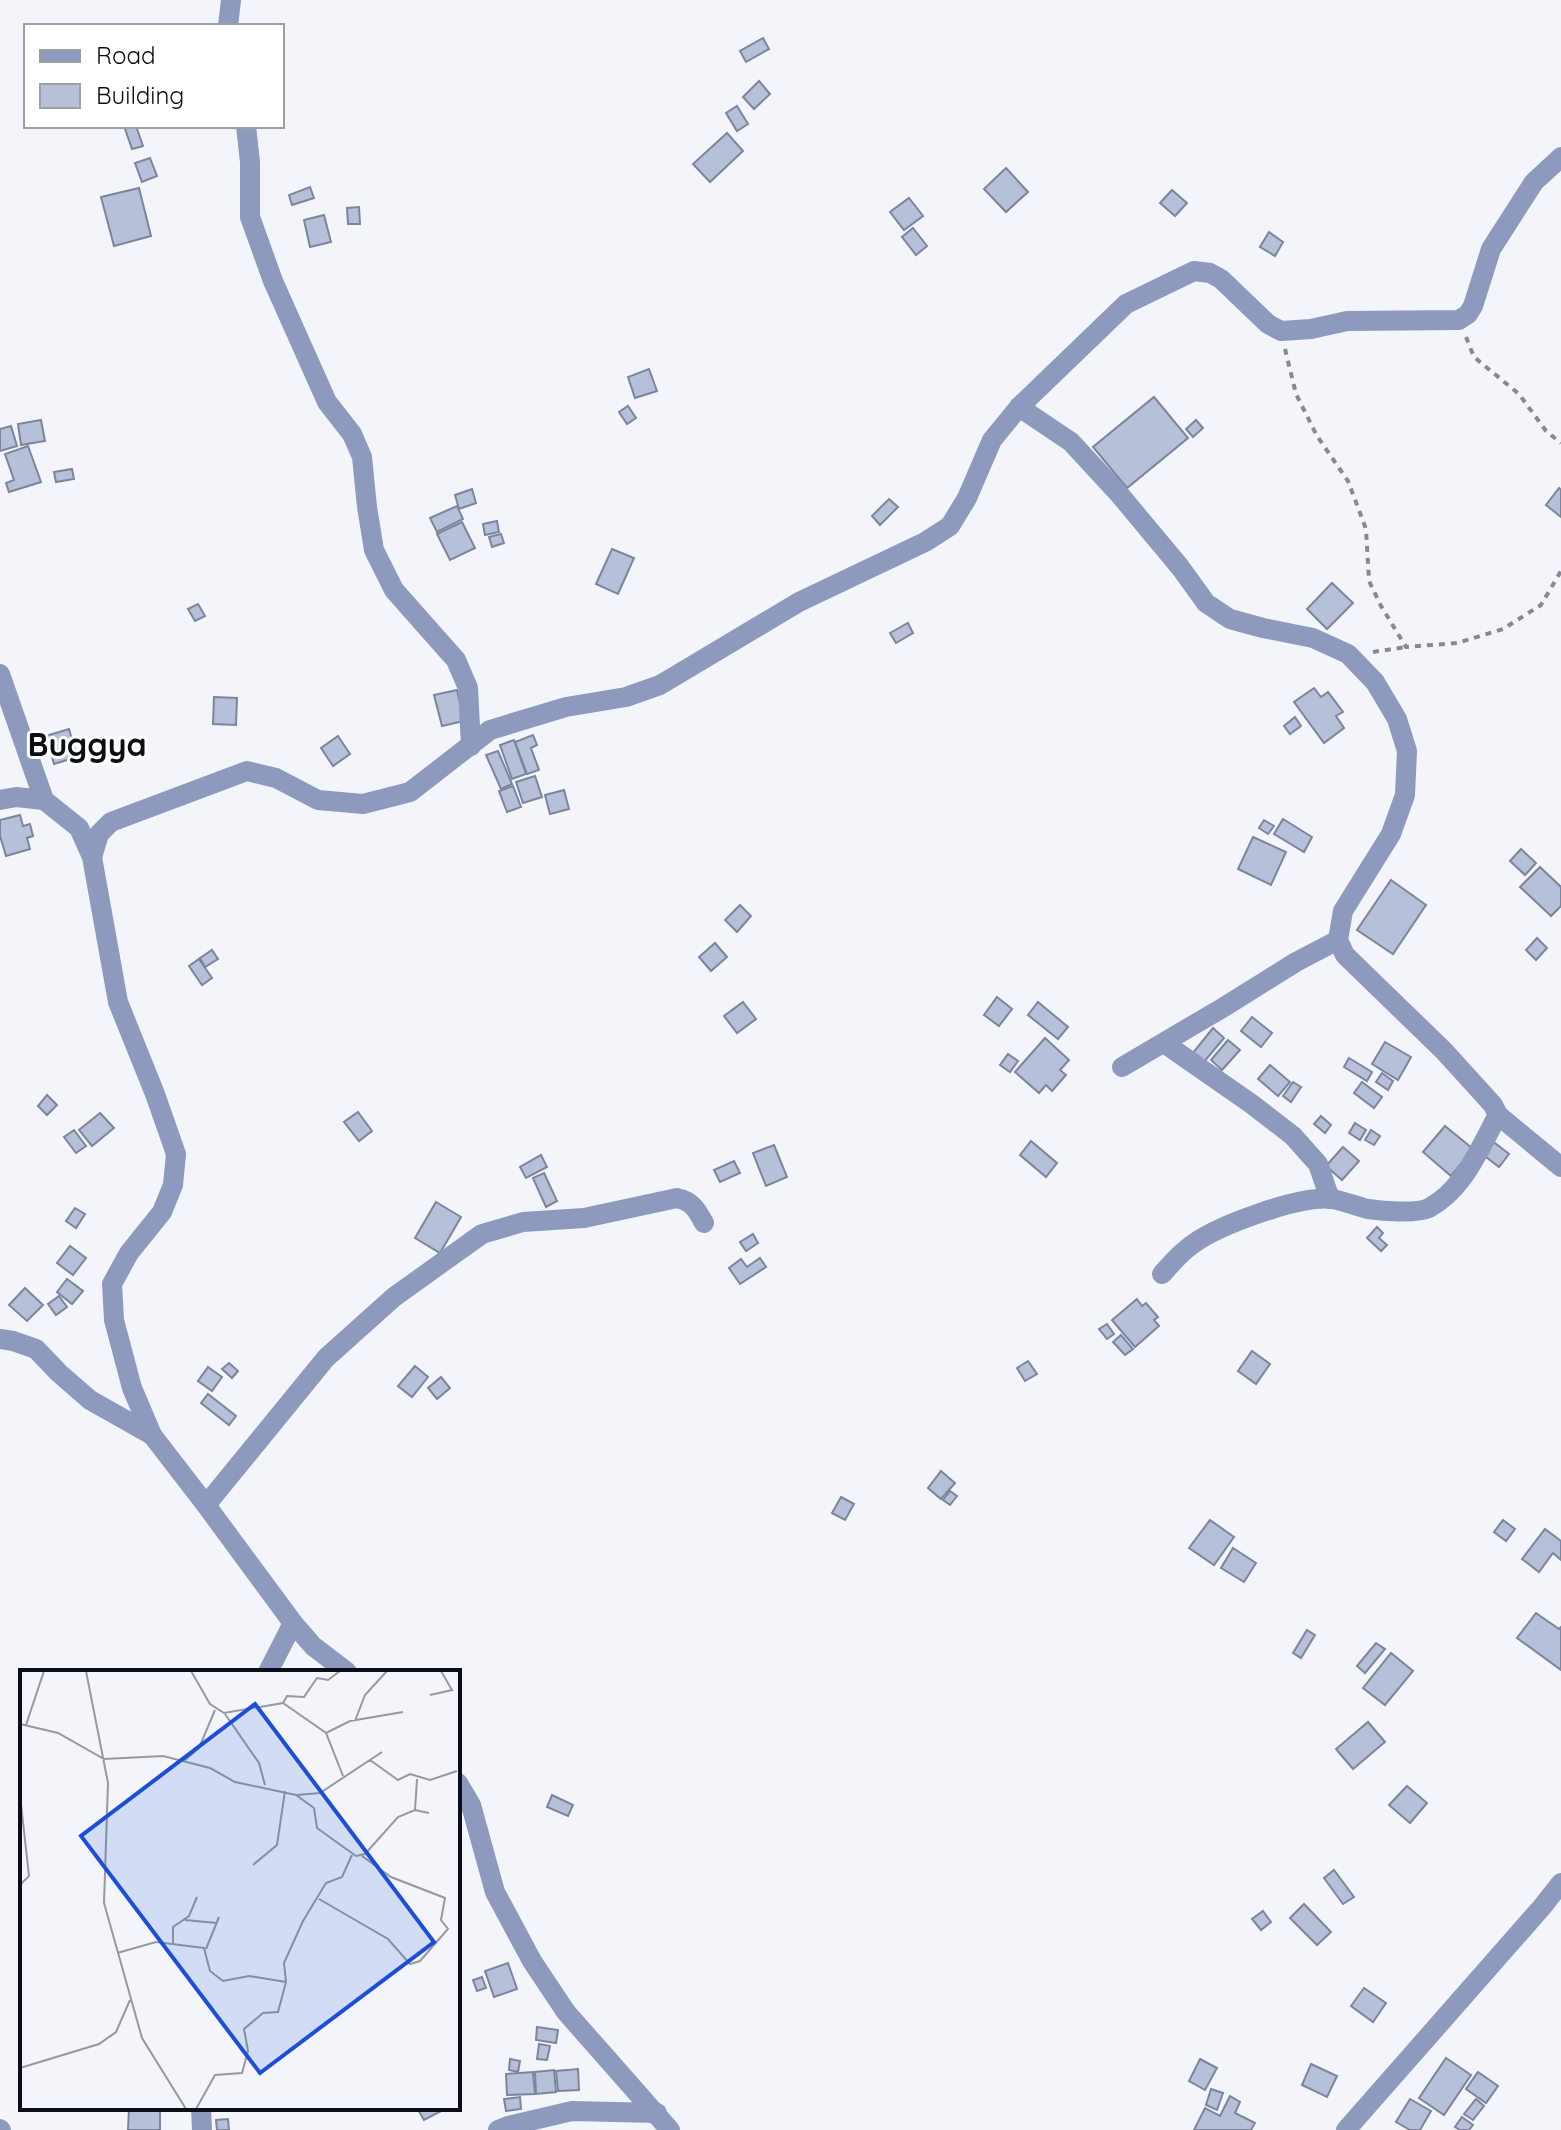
<svg xmlns="http://www.w3.org/2000/svg" width="1561" height="2130" font-family="Quicksand,sans-serif">
	<style>
		.building { fill: #b7c0d9; stroke: #7d859d; stroke-width: 2 }
		.lines { fill: none; stroke-linecap: round; stroke-linejoin: round }
		.path { stroke: #878990; stroke-width: 4; stroke-dasharray: 6 6; stroke-linecap: butt }
		.minor { stroke: #8d9abe; stroke-width: 20 }
		.labels { text-anchor: middle; stroke-width: 6; stroke-linejoin: round; paint-order: stroke }
		.quarter-label { font-size: 32px; font-weight: bold; fill: #0b0e16; stroke: #fff }
		.inset-road { fill: none; stroke: #96999f; stroke-width: 2 }
		.view { fill: #1d4ed8; fill-opacity: 0.15; stroke: #1d4ed8; stroke-width: 4 }
		.inset-edge { fill: none; stroke: #0b0e16; stroke-width: 4 }
	</style>
	<rect width="100%" height="100%" fill="#f3f5fa"/>
	<g class="building">
		<polygon points="763,38 769,49 746,62 740,51"/>
		<polygon points="759,81 770,94 754,109 743,97"/>
		<polygon points="737,106 748,124 737,131 726,113"/>
		<polygon points="124,126 136,126 143,146 132,149"/>
		<polygon points="727,133 743,151 710,182 693,164"/>
		<polygon points="150,158 157,176 142,182 135,163"/>
		<polygon points="1006,168 1028,192 1006,212 984,189"/>
		<polygon points="310,187 314,198 292,205 289,195"/>
		<polygon points="139,188 151,236 114,246 101,197"/>
		<polygon points="1172,190 1187,203 1175,216 1160,203"/>
		<polygon points="909,198 923,216 904,230 890,212"/>
		<polygon points="359,207 360,224 348,224 347,208"/>
		<polygon points="324,215 331,242 310,247 304,220"/>
		<polygon points="913,228 927,246 916,255 902,237"/>
		<polygon points="1269,232 1283,242 1275,256 1260,247"/>
		<polygon points="649,369 657,391 635,398 628,377"/>
		<polygon points="1154,397 1188,438 1127,488 1093,447"/>
		<polygon points="628,406 636,418 627,424 619,412"/>
		<polygon points="41,420 45,441 21,445 18,424"/>
		<polygon points="1196,420 1203,428 1193,437 1186,429"/>
		<polygon points="11,426 17,446 0,451 0,429"/>
		<polygon points="28,446 41,482 9,492 6,483 14,480 5,454"/>
		<polygon points="72,469 74,479 56,482 54,472"/>
		<polygon points="1559,488 1561,490 1561,517 1546,505"/>
		<polygon points="472,489 476,503 459,509 455,495"/>
		<polygon points="889,499 898,507 880,525 872,516"/>
		<polygon points="457,506 463,519 437,532 430,518"/>
		<polygon points="497,521 499,532 485,535 483,524"/>
		<polygon points="462,522 475,548 450,560 437,534"/>
		<polygon points="501,534 504,543 492,547 489,537"/>
		<polygon points="612,549 634,558 618,594 596,584"/>
		<polygon points="1332,583 1353,603 1327,629 1307,609"/>
		<polygon points="198,604 205,616 195,621 188,609"/>
		<polygon points="908,623 913,633 896,643 890,633"/>
		<polygon points="1314,688 1321,697 1328,692 1343,712 1336,716 1344,728 1324,743 1294,702"/>
		<polygon points="457,690 464,721 442,726 434,695"/>
		<polygon points="214,697 237,698 236,725 213,724"/>
		<polygon points="1295,717 1301,726 1290,734 1284,726"/>
		<polygon points="69,729 77,757 54,764 46,736"/>
		<polygon points="533,735 537,745 531,748 539,770 527,774 515,742"/>
		<polygon points="338,736 350,754 333,766 321,748"/>
		<polygon points="514,740 526,774 512,779 500,745"/>
		<polygon points="498,751 512,784 501,789 486,755"/>
		<polygon points="535,776 542,797 523,803 516,782"/>
		<polygon points="513,786 521,807 507,812 499,791"/>
		<polygon points="564,790 569,809 550,814 545,795"/>
		<polygon points="20,815 23,826 30,824 33,836 27,838 30,849 6,856 0,836 0,820"/>
		<polygon points="1283,819 1312,837 1304,852 1274,834"/>
		<polygon points="1264,820 1274,826 1268,834 1259,828"/>
		<polygon points="1253,837 1286,852 1271,885 1238,869"/>
		<polygon points="1521,849 1536,863 1525,875 1510,861"/>
		<polygon points="1540,867 1561,887 1561,906 1551,916 1520,887"/>
		<polygon points="1391,880 1426,905 1393,954 1357,930"/>
		<polygon points="740,905 751,916 737,932 725,920"/>
		<polygon points="1537,938 1547,948 1536,960 1526,950"/>
		<polygon points="715,943 727,957 711,971 699,957"/>
		<polygon points="212,950 218,959 205,967 200,958"/>
		<polygon points="199,959 212,978 202,985 189,966"/>
		<polygon points="997,997 1012,1009 999,1026 984,1015"/>
		<polygon points="743,1002 756,1019 737,1033 724,1016"/>
		<polygon points="1038,1002 1068,1027 1058,1039 1028,1015"/>
		<polygon points="1252,1017 1272,1033 1261,1047 1241,1031"/>
		<polygon points="1213,1028 1224,1038 1203,1063 1192,1054"/>
		<polygon points="1045,1038 1069,1060 1060,1070 1066,1075 1052,1091 1046,1085 1039,1093 1015,1072"/>
		<polygon points="1228,1040 1240,1050 1222,1070 1211,1060"/>
		<polygon points="1385,1042 1411,1057 1398,1080 1372,1064"/>
		<polygon points="1008,1054 1018,1061 1010,1072 1000,1065"/>
		<polygon points="1349,1058 1372,1072 1367,1081 1344,1067"/>
		<polygon points="1270,1065 1290,1082 1278,1096 1258,1079"/>
		<polygon points="1382,1073 1393,1081 1388,1090 1376,1082"/>
		<polygon points="1293,1082 1301,1087 1291,1102 1283,1096"/>
		<polygon points="1362,1082 1382,1097 1374,1108 1354,1093"/>
		<polygon points="47,1095 57,1105 47,1115 38,1106"/>
		<polygon points="358,1112 372,1131 359,1141 344,1122"/>
		<polygon points="100,1113 114,1128 92,1146 79,1130"/>
		<polygon points="1321,1116 1331,1125 1325,1133 1314,1124"/>
		<polygon points="1355,1123 1366,1130 1360,1140 1349,1133"/>
		<polygon points="1445,1126 1473,1149 1451,1176 1423,1152"/>
		<polygon points="74,1130 86,1146 76,1153 64,1137"/>
		<polygon points="1371,1130 1380,1136 1374,1145 1365,1140"/>
		<polygon points="1491,1140 1509,1154 1499,1167 1481,1153"/>
		<polygon points="1031,1141 1057,1163 1046,1177 1020,1155"/>
		<polygon points="774,1145 787,1177 766,1186 753,1153"/>
		<polygon points="1343,1147 1359,1161 1342,1180 1326,1166"/>
		<polygon points="541,1155 547,1167 526,1178 520,1167"/>
		<polygon points="734,1161 740,1173 720,1182 714,1170"/>
		<polygon points="544,1173 557,1201 546,1207 533,1178"/>
		<polygon points="436,1202 461,1217 440,1253 415,1238"/>
		<polygon points="75,1208 85,1214 76,1228 66,1221"/>
		<polygon points="1377,1227 1383,1233 1379,1238 1387,1245 1381,1251 1367,1238"/>
		<polygon points="753,1234 758,1243 746,1251 740,1242"/>
		<polygon points="70,1246 86,1258 73,1275 57,1263"/>
		<polygon points="760,1258 766,1267 740,1284 729,1268 741,1259 747,1267"/>
		<polygon points="67,1279 83,1291 72,1304 57,1292"/>
		<polygon points="25,1288 43,1305 27,1321 9,1305"/>
		<polygon points="59,1296 67,1307 56,1315 48,1304"/>
		<polygon points="1137,1299 1142,1306 1146,1303 1158,1317 1154,1320 1159,1326 1135,1347 1112,1320"/>
		<polygon points="1107,1324 1114,1334 1107,1339 1099,1329"/>
		<polygon points="1121,1335 1133,1349 1125,1355 1113,1342"/>
		<polygon points="1252,1351 1270,1364 1256,1384 1238,1371"/>
		<polygon points="1028,1361 1037,1374 1025,1381 1017,1368"/>
		<polygon points="229,1363 238,1371 232,1378 222,1369"/>
		<polygon points="415,1366 428,1377 412,1397 398,1386"/>
		<polygon points="208,1367 222,1377 212,1391 198,1381"/>
		<polygon points="441,1377 450,1388 437,1399 428,1388"/>
		<polygon points="208,1394 236,1416 229,1425 201,1403"/>
		<polygon points="941,1471 955,1483 941,1499 928,1488"/>
		<polygon points="950,1491 957,1496 950,1505 943,1500"/>
		<polygon points="841,1497 854,1504 845,1520 832,1513"/>
		<polygon points="1210,1520 1234,1537 1214,1565 1189,1548"/>
		<polygon points="1503,1520 1515,1529 1506,1541 1494,1532"/>
		<polygon points="1545,1529 1561,1541 1561,1560 1553,1553 1539,1572 1522,1559"/>
		<polygon points="1233,1548 1256,1563 1244,1582 1221,1568"/>
		<polygon points="1536,1613 1559,1629 1561,1627 1561,1670 1517,1638"/>
		<polygon points="1307,1630 1315,1635 1301,1658 1293,1653"/>
		<polygon points="1376,1643 1385,1649 1365,1673 1357,1666"/>
		<polygon points="1391,1653 1413,1671 1385,1705 1363,1688"/>
		<polygon points="1368,1722 1385,1742 1353,1769 1336,1749"/>
		<polygon points="1407,1786 1427,1803 1410,1823 1389,1805"/>
		<polygon points="552,1795 573,1805 568,1816 547,1807"/>
		<polygon points="1334,1870 1354,1897 1343,1904 1324,1878"/>
		<polygon points="1304,1904 1331,1932 1317,1945 1290,1918"/>
		<polygon points="1263,1911 1271,1922 1261,1930 1252,1919"/>
		<polygon points="508,1963 517,1989 494,1997 485,1971"/>
		<polygon points="482,1977 486,1988 477,1991 473,1980"/>
		<polygon points="1364,1988 1386,2003 1373,2022 1351,2006"/>
		<polygon points="537,2027 558,2030 556,2043 536,2040"/>
		<polygon points="539,2044 550,2046 547,2060 537,2059"/>
		<polygon points="1446,2058 1471,2075 1444,2115 1419,2098"/>
		<polygon points="510,2059 520,2061 518,2072 509,2070"/>
		<polygon points="1200,2059 1217,2068 1205,2090 1189,2081"/>
		<polygon points="1311,2064 1337,2076 1327,2097 1302,2085"/>
		<polygon points="578,2069 579,2090 558,2091 556,2071"/>
		<polygon points="554,2070 556,2092 536,2094 535,2072"/>
		<polygon points="533,2072 535,2094 507,2095 506,2074"/>
		<polygon points="1478,2072 1498,2086 1486,2103 1466,2089"/>
		<polygon points="1211,2089 1223,2093 1217,2110 1206,2105"/>
		<polygon points="1230,2096 1240,2102 1235,2113 1255,2123 1251,2130 1194,2130 1205,2108 1220,2116"/>
		<polygon points="520,2097 521,2109 506,2111 504,2099"/>
		<polygon points="1410,2099 1431,2111 1420,2130 1410,2130 1396,2122"/>
		<polygon points="1476,2099 1484,2106 1473,2120 1464,2114"/>
		<polygon points="129,2108 160,2109 160,2130 128,2130"/>
		<polygon points="417,2108 447,2108 424,2120"/>
		<polygon points="1462,2117 1473,2125 1469,2130 1460,2130 1455,2127"/>
		<polygon points="228,2119 229,2130 217,2130 216,2120"/>
	</g>
	<g class="lines">
		<g class="path">
			<polyline points="1466,337 1474,357 1519,394 1546,431 1561,443"/>
			<polyline points="1285,349 1296,394 1317,436 1348,481 1366,529 1369,581 1381,606 1406,647 1457,643 1503,629 1541,605 1561,571"/>
			<polyline points="1373,652 1406,647"/>
		</g>
		<g class="minor">
			<polyline points="228,26 231,0"/>
			<polyline points="246,126 250,162 250,217 273,281 327,402 352,434 362,457 367,507 374,550 394,590 456,660 468,688 471,746"/>
			<polyline points="1019,407 1071,442 1120,495 1180,567 1206,603 1230,619 1263,628 1313,638 1348,654 1375,682 1397,719 1407,751 1405,795 1391,834 1343,911 1338,940 1345,955 1444,1051 1493,1105 1498,1115 1561,1167"/>
			<polyline points="0,674 44,800"/>
			<polyline points="0,800 16,797 44,800 79,828 92,857 118,1002 155,1094 176,1154 173,1185 162,1212 129,1253 112,1284 114,1320 132,1388 152,1435 206,1505 293,1623 313,1646 347,1672"/>
			<polyline points="92,857 99,834 111,822 247,771 276,778 318,800 363,804 410,792 490,730 566,707 626,697 660,685 799,602 925,542 950,526 967,498 992,440 1019,407 1126,304 1194,271 1210,273 1221,279 1268,324 1281,331 1311,329 1347,321 1459,320 1468,314 1473,306 1491,249 1534,182 1561,157"/>
			<polyline points="1164,1043 1253,1105 1293,1136 1318,1164 1330,1199"/>
			<polyline points="1122,1067 1224,1007 1296,962 1338,940"/>
			<path d="M1162 1274C1171 1264 1181 1252 1193 1244 1219 1225 1300 1195 1332 1199 1344 1201 1356 1206 1368 1209 1382 1211 1416 1214 1429 1208 1464 1189 1479 1149 1498 1115"/>
			<polyline points="0,1339 13,1341 36,1349 59,1373 90,1400 152,1435"/>
			<path d="M206 1505 326 1358 394 1297 482 1234 523 1222 584 1218 677 1198C692 1201 697 1210 704 1223"/>
			<polyline points="268,1672 293,1623"/>
			<polyline points="458,1783 471,1805 495,1892 532,1961 566,2012 670,2130"/>
			<polyline points="201,2108 202,2130"/>
			<polyline points="0,2129 1,2130"/>
			<polyline points="498,2130 508,2126 572,2111 657,2113"/>
			<polyline points="1346,2130 1542,1907 1561,1883"/>
		</g>
	</g>
	<g class="labels">
		<g class="quarter-label">
			<text x="87" y="756">Buggya</text>
		</g>
	</g>
	<g transform="translate(20 1670)">
		<rect width="440" height="440" fill="#f3f5fa"/>
		<path class="inset-road" d="M66 1 88 113 84 233 122 368 166 439M171 1 190 34 204 43 263 33 267 26 284 27 297 8 308 10 320 1M410 25 432 20 421 1M263 33 306 63 323 106M205 44 239 93 245 115M335 51 345 25 367 1M0 54 38 63 84 89 143 86 190 98 215 112 276 125 294 138 297 158 336 186 345 184 378 147 395 140 409 143M6 55 24 1M306 63 330 51 383 42M350 90 378 110 390 104 410 110 437 101M164 91 179 78 195 40M0 125 9 206 0 215M277 125 300 123 362 82M395 140 397 109M233 195 257 175 265 121M299 229 368 269 390 294 400 291 428 259 421 250 425 228 371 207 342 186M165 250 197 253M153 273V257L169 246 177 227M186 279 199 247M97 283 136 272 184 278 190 301 203 311 229 306 266 312M0 398 79 374 96 362 110 330M176 439 195 405 222 403 228 381 224 359 243 343 258 342 266 312 264 293 283 251 306 213 322 207 332 185"/>
		<path class="view" d="M235 34 414 272 240 403 61 166Z"/>
		<rect width="440" height="440" class="inset-edge"/>
	</g>
	<rect x="24" y="24" width="260" height="104" fill="#ffffff" stroke="#9d9fa2" stroke-width="2"/>
	<rect x="40" y="50" width="40" height="12" fill="#8d9abe" stroke="#9d9fa2" stroke-width="2"/>
	<text x="96" y="64" font-size="24" fill="#0b0e16">Road</text>
	<rect x="40" y="84" width="40" height="24" fill="#b7c0d9" stroke="#9d9fa2" stroke-width="2"/>
	<text x="96" y="104" font-size="24" fill="#0b0e16">Building</text>
</svg>
